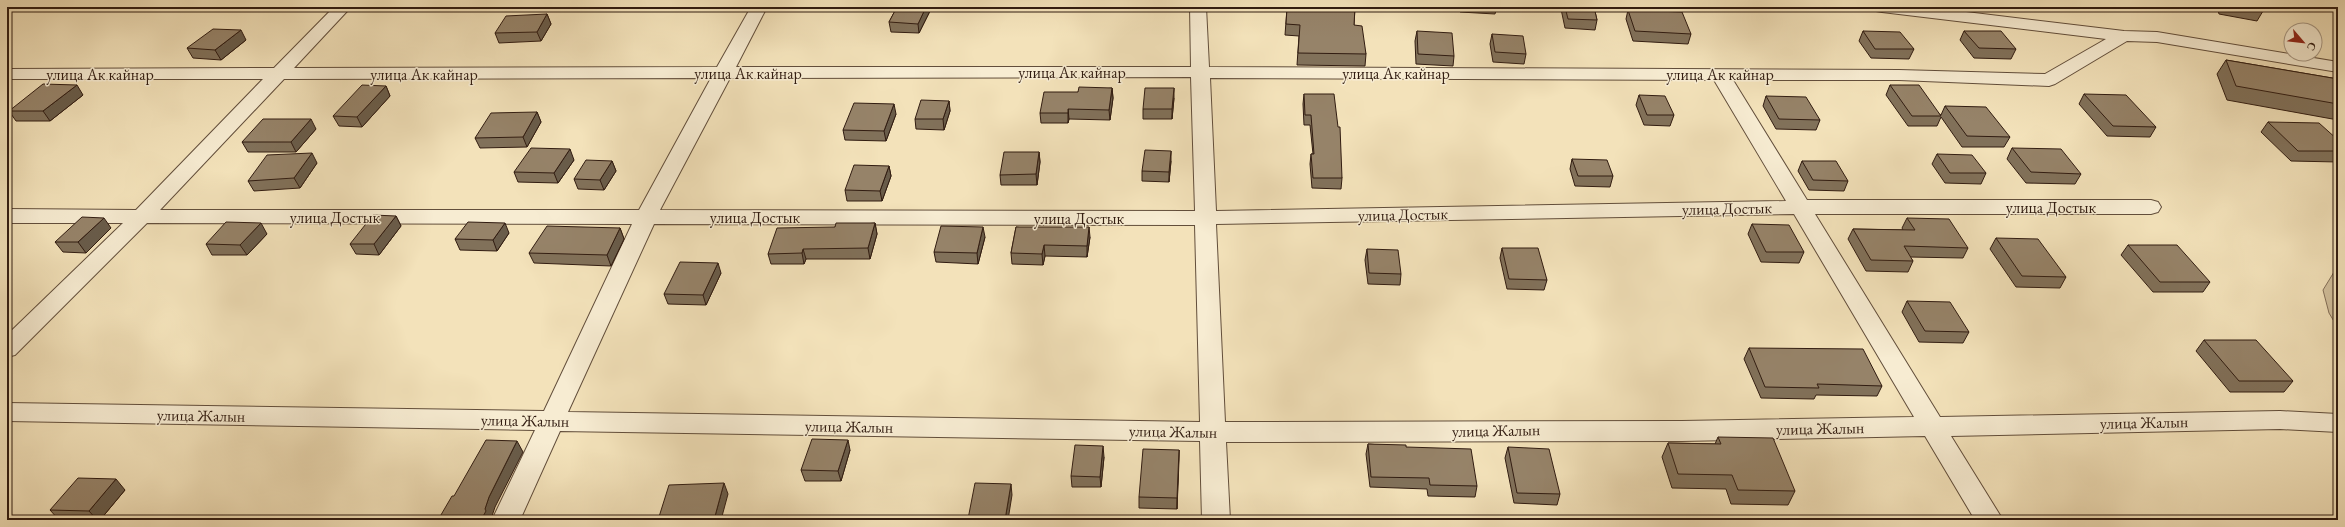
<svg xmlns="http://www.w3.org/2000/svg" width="2345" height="527" font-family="'EB Garamond',serif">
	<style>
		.green { fill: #d2c09d; stroke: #826e57 }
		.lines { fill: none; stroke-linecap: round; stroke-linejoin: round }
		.minor-casing { stroke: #624e3b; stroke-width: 2 }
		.minor { fill: #f7ecd2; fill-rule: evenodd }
		.wall { fill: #81715a; stroke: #311c11 }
		.shaded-wall { fill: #695c4a; stroke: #311c11 }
		.building { fill: #968369; stroke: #311c11 }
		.labels { text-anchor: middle; stroke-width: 3; stroke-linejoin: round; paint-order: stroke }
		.street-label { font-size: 16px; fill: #311c11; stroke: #f7ecd2 }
	</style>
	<rect width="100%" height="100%" fill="#f3e2ba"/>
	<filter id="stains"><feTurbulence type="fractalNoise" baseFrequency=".005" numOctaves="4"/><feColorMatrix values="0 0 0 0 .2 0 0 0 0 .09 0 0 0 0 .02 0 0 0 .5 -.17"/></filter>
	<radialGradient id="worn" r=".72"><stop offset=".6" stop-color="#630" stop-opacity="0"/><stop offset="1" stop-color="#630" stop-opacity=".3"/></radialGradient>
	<polygon class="green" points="2338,269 2338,328 2329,313 2323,290 2334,272"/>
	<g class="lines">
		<defs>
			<path id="minor" d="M334 7H351L294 68 717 67 751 7H767L736 67H1191L1190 7H1206L1209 67 1899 70 2045 74 2106 39 1882 12 1876 11 1874 7H1925L2124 31 2157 32 2338 62V72L2157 42 2127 41 2055 84 2049 86 1899 80H1733L1807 200H2151L2158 202 2161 207 2158 212 2151 214H1815L1940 417 2280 411 2338 414V432L2280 429 1951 436 2003 520H1975L1925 436 1682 441 1226 442 1230 520H1202L1200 441 560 431 520 520H492L535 430 7 421V403L544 411 632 224 147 223 15 355 7 357V335L123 223H7V209L136 210 263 79H7V69L274 68ZM1191 77 1195 211 660 210 730 78ZM711 78 639 210H160L284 79ZM1210 78 1714 80 1786 201 1216 211ZM1794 214 1914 417 1682 421 1225 422 1216 224ZM654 224 1195 225 1200 422 568 412Z"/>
		</defs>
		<use href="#minor" class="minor-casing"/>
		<use href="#minor" class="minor"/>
	</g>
	<g class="wall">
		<polygon points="897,7 932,7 919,33 891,32 889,22"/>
		<polygon points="1320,7 1355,7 1354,25 1366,54 1365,66 1297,65 1299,36 1285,35 1287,8 1320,10"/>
		<polygon points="1379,7 1399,7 1399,8"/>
		<polygon points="1460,7 1497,7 1495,14 1460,12"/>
		<polygon points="1561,7 1594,7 1597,20 1595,30 1565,28 1561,9"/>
		<polygon points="2217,7 2261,7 2263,11 2257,21 2219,14"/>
		<polygon points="1628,10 1691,34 1688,44 1633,41 1626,19"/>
		<polygon points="547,14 551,24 541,41 499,43 495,33"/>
		<polygon points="1417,31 1454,56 1453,66 1416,64 1415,41"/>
		<polygon points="1863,31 1914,49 1909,59 1871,58 1859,41"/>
		<polygon points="1964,31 2016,49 2011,59 1974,58 1960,40"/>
		<polygon points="1492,34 1526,54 1524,64 1493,62 1490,44"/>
		<polygon points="246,40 221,60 193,58 187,48"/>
		<polygon points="2226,60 2338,79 2338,120 2227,100 2217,74"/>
		<polygon points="1890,85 1941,115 1945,106 2010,137 2004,147 1962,147 1941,117 1937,126 1908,126 1886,95"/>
		<polygon points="386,86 390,96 362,127 339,126 333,116"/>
		<polygon points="1112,88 1113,98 1110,120 1069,119 1068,123 1041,123 1040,113 1078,92"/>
		<polygon points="1304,94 1342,178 1341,189 1312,188 1310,164 1311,154 1313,154 1310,125 1304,125 1303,104"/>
		<polygon points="2084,94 2156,127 2150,137 2107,136 2079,104"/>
		<polygon points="83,95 50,121 16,121 9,111"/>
		<polygon points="1639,95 1674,115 1670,126 1644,125 1636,105"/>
		<polygon points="1766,96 1820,120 1816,130 1776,129 1763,106"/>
		<polygon points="1174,98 1172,119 1143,119 1143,109"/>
		<polygon points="949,101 950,111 944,130 916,129 915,119"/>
		<polygon points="537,112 541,122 527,147 480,148 475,138"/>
		<polygon points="896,114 886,141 845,140 843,130"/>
		<polygon points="2268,122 2338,140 2338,162 2291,161 2261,132"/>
		<polygon points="316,129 296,152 248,152 242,142"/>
		<polygon points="2012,148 2081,174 2075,184 2026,183 2007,159"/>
		<polygon points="1039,152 1040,162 1037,185 1001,185 1000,175"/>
		<polygon points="1937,154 1986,173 1981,184 1945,183 1932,164"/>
		<polygon points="1572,159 1613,176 1610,187 1575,186 1570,169"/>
		<polygon points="574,160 558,183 518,182 514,172"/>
		<polygon points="612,161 616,171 604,190 578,189 574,179"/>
		<polygon points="1171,161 1169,182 1142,181 1142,171"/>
		<polygon points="1802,161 1848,181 1844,191 1809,190 1798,171"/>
		<polygon points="317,163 300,188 254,191 248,181"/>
		<polygon points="889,166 891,176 882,201 847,201 845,190"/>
		<polygon points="396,216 401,226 379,255 356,254 350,244"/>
		<polygon points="1907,218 1968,248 1963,258 1910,257 1913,261 1908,272 1866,271 1848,239 1853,229 1903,230 1902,228"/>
		<polygon points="875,223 877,234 870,259 806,259 804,264 771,264 768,254 835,227"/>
		<polygon points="1752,224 1804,252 1799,263 1761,262 1748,234"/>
		<polygon points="1016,227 1090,237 1087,257 1045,256 1043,265 1012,264 1011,253"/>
		<polygon points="111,228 86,253 63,252 55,242"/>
		<polygon points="620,228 624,239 611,266 534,263 529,253"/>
		<polygon points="509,233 497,251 460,250 455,239"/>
		<polygon points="267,234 247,255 212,255 206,244"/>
		<polygon points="985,237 978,264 936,262 934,252"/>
		<polygon points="1996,238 2066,277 2060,288 2016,287 1990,249"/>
		<polygon points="2128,245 2210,282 2203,292 2153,292 2121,255"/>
		<polygon points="1502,248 1547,280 1544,290 1507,289 1500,258"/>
		<polygon points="1367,249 1401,274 1400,285 1368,284 1365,260"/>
		<polygon points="721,273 706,305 668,304 664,294"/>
		<polygon points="1907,301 1969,332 1963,343 1919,342 1902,312"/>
		<polygon points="2204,340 2293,381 2284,392 2230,392 2196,351"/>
		<polygon points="1749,348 1882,386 1877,396 1816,395 1814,399 1761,398 1744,359"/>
		<polygon points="1718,437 1795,491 1788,505 1731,504 1726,489 1672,488 1662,457 1668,443 1715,444"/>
		<polygon points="1368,444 1406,447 1477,486 1475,497 1428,496 1427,489 1370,487 1366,454"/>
		<polygon points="1508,447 1560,494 1557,505 1514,503 1505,458"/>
		<polygon points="850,450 841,481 805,481 801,470"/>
		<polygon points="1179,450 1177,509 1139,508 1139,497"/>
		<polygon points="1104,457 1101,487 1072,487 1071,476"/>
		<polygon points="125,490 100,520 59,520 50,510"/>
	</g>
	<g class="shaded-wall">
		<polygon points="926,7 932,7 919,33 918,24"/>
		<polygon points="547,14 551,24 541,41 537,32"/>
		<polygon points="241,30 246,40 221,60 215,50"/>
		<polygon points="77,85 83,95 50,121 43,111"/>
		<polygon points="386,86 390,96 362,127 357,117"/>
		<polygon points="1112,88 1113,98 1110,120 1109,110"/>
		<polygon points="1174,88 1174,98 1172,119 1172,109"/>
		<polygon points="949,101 950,111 944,130 943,119"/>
		<polygon points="894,104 896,114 886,141 884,131"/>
		<polygon points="1068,109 1069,119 1068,123"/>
		<polygon points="537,112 541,122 527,147 523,137"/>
		<polygon points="311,119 316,129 296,152 291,142"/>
		<polygon points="570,149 574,160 558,183 554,173"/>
		<polygon points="1171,151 1171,161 1169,182 1169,172"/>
		<polygon points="1039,152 1040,162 1037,185 1036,174"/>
		<polygon points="312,153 317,163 300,188 294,178"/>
		<polygon points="612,161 616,171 604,190 600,180"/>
		<polygon points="889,166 891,176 882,201 880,191"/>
		<polygon points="396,216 401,226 379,255 374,244"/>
		<polygon points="104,218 111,228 86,253 78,242"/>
		<polygon points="261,223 267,234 247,255 240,245"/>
		<polygon points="505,223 509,233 497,251 493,240"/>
		<polygon points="875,223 877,234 870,259 868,248"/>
		<polygon points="983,227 985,237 978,264 977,253"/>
		<polygon points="1089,227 1090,237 1087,257 1087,246"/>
		<polygon points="620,228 624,239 611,266 607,255"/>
		<polygon points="1044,245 1045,256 1043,265 1042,254"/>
		<polygon points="803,249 806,259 804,264 802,253"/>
		<polygon points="718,263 721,273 706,305 703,295"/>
		<polygon points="848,440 850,450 841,481 838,471"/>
		<polygon points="517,441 523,452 495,507 491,519 491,520 481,520 489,497"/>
		<polygon points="1103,446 1104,457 1101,487 1100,477"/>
		<polygon points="1179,450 1179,461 1177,509 1177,498"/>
		<polygon points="116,479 125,490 100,520 97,520 89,511"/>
		<polygon points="724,483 728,494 721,520 714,520"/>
		<polygon points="1011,484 1012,495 1008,520 1005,520"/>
	</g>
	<g class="building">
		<polygon points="897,7 926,7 918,24 889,22"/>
		<polygon points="1320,7 1355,7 1354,25 1362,26 1366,54 1298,53 1300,25 1286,24 1287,8 1320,10"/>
		<polygon points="1565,7 1594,7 1597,20 1568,19"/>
		<polygon points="2239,7 2261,7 2263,11"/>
		<polygon points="1628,10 1682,12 1691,34 1635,31"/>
		<polygon points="547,14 537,32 495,33 506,16"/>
		<polygon points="213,29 241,30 215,50 187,48"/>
		<polygon points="1417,31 1452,33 1454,56 1418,54"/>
		<polygon points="1863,31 1900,32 1914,49 1875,49"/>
		<polygon points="1964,31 2001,31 2016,49 1979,48"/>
		<polygon points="1492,34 1523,36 1526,54 1495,52"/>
		<polygon points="2226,60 2338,79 2338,104 2236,86"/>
		<polygon points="43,84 77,85 43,111 9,111"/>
		<polygon points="362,85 386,86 357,117 333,116"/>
		<polygon points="1890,85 1919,85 1941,116 1912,116"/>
		<polygon points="1079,87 1112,88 1109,110 1068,109 1068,113 1040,113 1044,92 1078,92"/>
		<polygon points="1145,88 1174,88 1172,109 1143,109"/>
		<polygon points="1304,94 1334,94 1338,127 1340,127 1342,178 1313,178 1311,154 1314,154 1311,115 1305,115"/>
		<polygon points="2084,94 2126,95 2156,127 2113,126"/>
		<polygon points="1639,95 1665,96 1674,115 1647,115"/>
		<polygon points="1766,96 1806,97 1820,120 1779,119"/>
		<polygon points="921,100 949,101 943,119 915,119"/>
		<polygon points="854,103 894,104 884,131 843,130"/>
		<polygon points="1945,106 1986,107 2010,137 1967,136"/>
		<polygon points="537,112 523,137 475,138 491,113"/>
		<polygon points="263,119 311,119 291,142 242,142"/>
		<polygon points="2268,122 2319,123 2338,140 2338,151 2298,151"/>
		<polygon points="531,148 570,149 554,173 514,172"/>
		<polygon points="2012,148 2061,149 2081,174 2031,172"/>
		<polygon points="1145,150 1171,151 1169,172 1142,171"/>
		<polygon points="1004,152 1039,152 1036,174 1000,175"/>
		<polygon points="312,153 294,178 248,181 267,155"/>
		<polygon points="1937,154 1972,155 1986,173 1950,173"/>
		<polygon points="1572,159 1607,160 1613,176 1578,176"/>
		<polygon points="586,160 612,161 600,180 574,179"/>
		<polygon points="1802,161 1836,161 1848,181 1813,180"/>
		<polygon points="854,165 889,166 880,191 845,190"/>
		<polygon points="373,215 396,216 374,244 350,244"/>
		<polygon points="82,217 104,218 78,242 55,242"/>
		<polygon points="1907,218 1949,219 1968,248 1904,246 1913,261 1871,260 1853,229 1915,230"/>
		<polygon points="226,222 261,223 240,245 206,244"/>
		<polygon points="468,222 505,223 493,240 455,239"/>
		<polygon points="836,223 875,223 868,248 803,249 802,253 768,254 777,228 835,227"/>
		<polygon points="1752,224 1789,225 1804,252 1766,252"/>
		<polygon points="547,226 620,228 607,255 529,253"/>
		<polygon points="941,226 983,227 977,253 934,252"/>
		<polygon points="1016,227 1089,227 1087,246 1044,245 1042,254 1011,253"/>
		<polygon points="1996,238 2038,239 2066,277 2022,276"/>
		<polygon points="2128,245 2177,245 2210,282 2160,282"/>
		<polygon points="1502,248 1538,248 1547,280 1509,279"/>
		<polygon points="1367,249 1398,250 1401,274 1369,273"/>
		<polygon points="680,262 718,263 703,295 664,294"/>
		<polygon points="1907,301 1950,302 1969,332 1925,331"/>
		<polygon points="2204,340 2256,340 2293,381 2239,381"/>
		<polygon points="1749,348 1863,349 1882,386 1817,384 1819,388 1765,387"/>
		<polygon points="1718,437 1773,438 1795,491 1738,490 1732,475 1678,474 1668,443 1721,444"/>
		<polygon points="812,439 848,440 838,471 801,470"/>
		<polygon points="486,440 517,441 489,497 485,509 486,511 481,520 438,520 452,496 454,496"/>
		<polygon points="1368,444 1406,445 1406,447 1471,449 1477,486 1430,485 1429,478 1371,477"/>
		<polygon points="1075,445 1103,446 1100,477 1071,476"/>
		<polygon points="1508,447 1549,449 1560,494 1517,493"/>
		<polygon points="1143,449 1179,450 1177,498 1139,497"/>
		<polygon points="78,478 116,479 89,511 50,510"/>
		<polygon points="724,483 714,520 658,520 669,485"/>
		<polygon points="975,483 1011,484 1005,520 968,519"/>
	</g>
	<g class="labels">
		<g class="street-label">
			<text x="1072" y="78">улица Ак кайнар</text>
			<text x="748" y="79">улица Ак кайнар</text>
			<text x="1396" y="79">улица Ак кайнар</text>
			<text x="100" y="80">улица Ак кайнар</text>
			<text x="424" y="80">улица Ак кайнар</text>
			<text x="1720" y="80">улица Ак кайнар</text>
			<text x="2051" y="213">улица Достык</text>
			<text transform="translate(1727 208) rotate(-1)" y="6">улица Достык</text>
			<text transform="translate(1403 214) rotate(-1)" y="6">улица Достык</text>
			<text x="335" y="223">улица Достык</text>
			<text x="755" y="223">улица Достык</text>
			<text x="1079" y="224">улица Достык</text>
			<text transform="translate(201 415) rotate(1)" y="6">улица Жалын</text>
			<text transform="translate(525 420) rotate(1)" y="6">улица Жалын</text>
			<text transform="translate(2144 422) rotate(-1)" y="6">улица Жалын</text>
			<text transform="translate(849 426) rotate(1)" y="6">улица Жалын</text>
			<text transform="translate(1820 428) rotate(-1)" y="6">улица Жалын</text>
			<text transform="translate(1496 430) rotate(-1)" y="6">улица Жалын</text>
			<text transform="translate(1173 431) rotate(1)" y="6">улица Жалын</text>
		</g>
	</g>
	<rect width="2345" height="527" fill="none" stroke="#f3e2ba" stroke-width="24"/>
	<rect x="8" y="8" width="2329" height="511" fill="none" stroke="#311c11" stroke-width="2"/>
	<rect x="12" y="12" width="2321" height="503" fill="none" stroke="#311c11"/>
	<g transform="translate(2303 42) rotate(118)"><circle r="19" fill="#f7ecd2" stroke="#a89985"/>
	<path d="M0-3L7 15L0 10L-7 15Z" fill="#8f2418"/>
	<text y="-6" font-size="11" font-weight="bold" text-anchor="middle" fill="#311c11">С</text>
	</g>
	<rect width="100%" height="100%" filter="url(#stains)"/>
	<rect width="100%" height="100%" fill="url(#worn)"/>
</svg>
